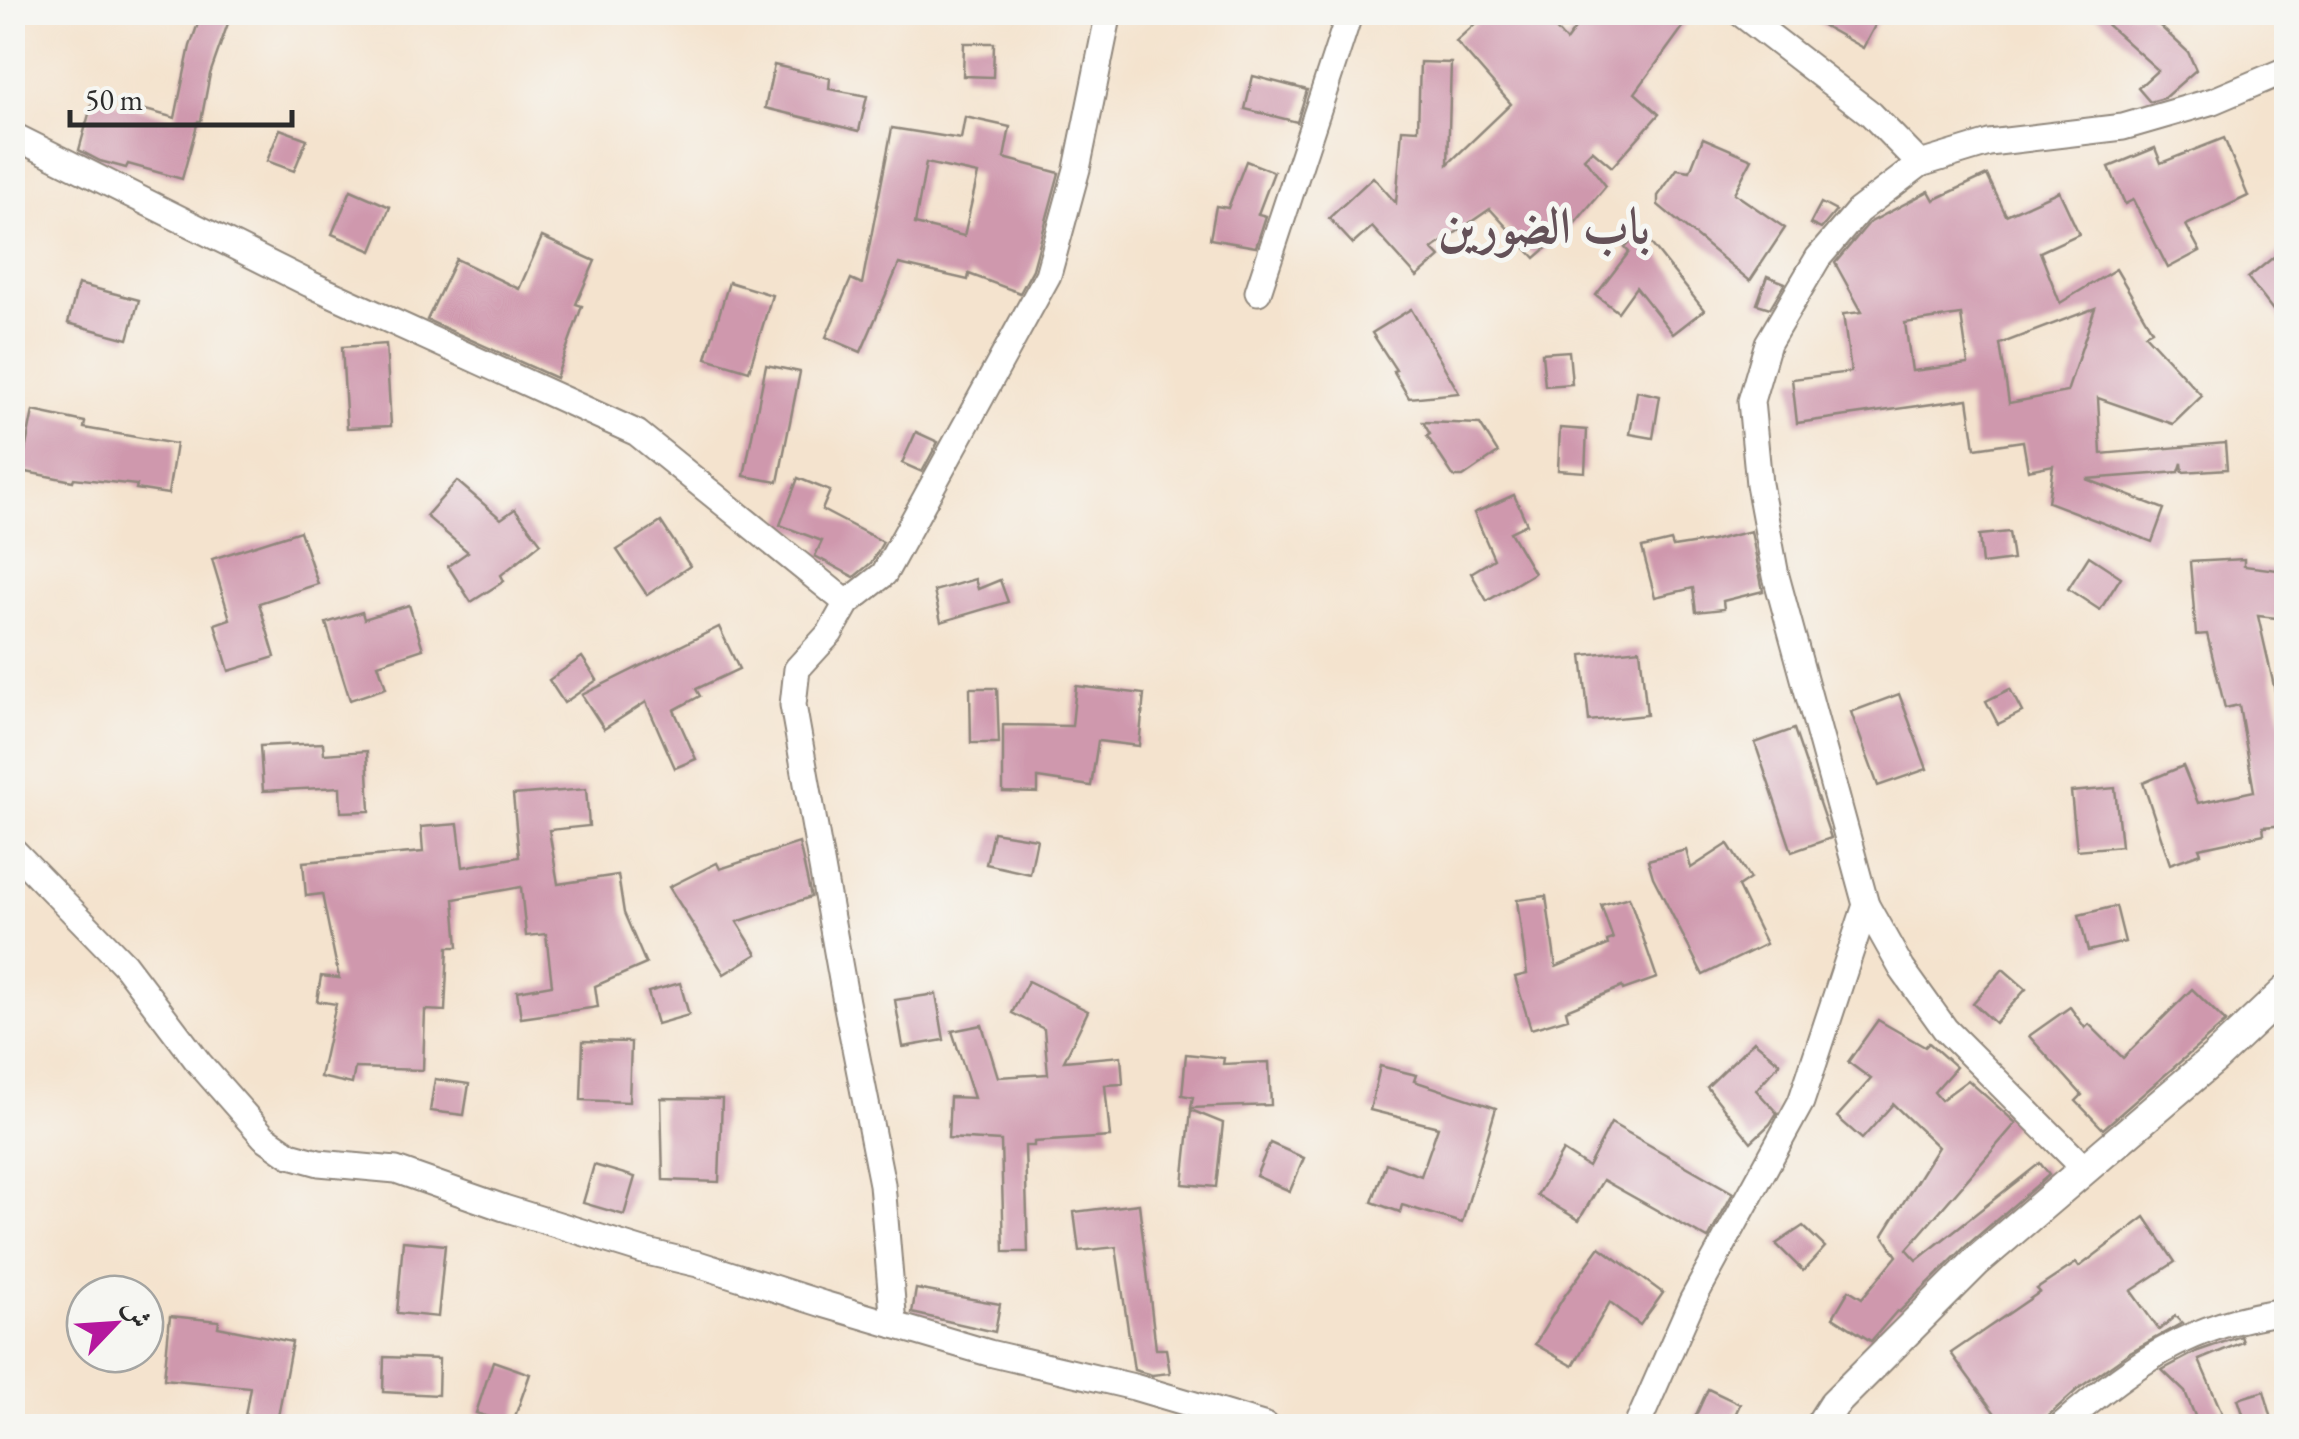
<svg xmlns="http://www.w3.org/2000/svg" width="2299" height="1439" font-family="'EB Garamond',Amiri,serif">
	<style>
		.building { fill: #cf98ad; fill-rule: evenodd }
		.lines { fill: none; stroke-linecap: round; stroke-linejoin: round }
		.minor-casing { stroke: #90877c; stroke-width: 29 }
		.tertiary-casing { stroke: #90877c; stroke-width: 34 }
		.minor { stroke: #fff; stroke-width: 25 }
		.tertiary { stroke: #fff; stroke-width: 30 }
		.labels { text-anchor: middle; stroke-width: 10; stroke-linejoin: round; paint-order: stroke }
		.district-label { font-size: 50px; font-weight: bold; fill: #645158; stroke: #f6f6f2 }
	</style>
	<rect width="100%" height="100%" fill="#f6f6f2"/>
	<filter id="ink" filterUnits="userSpaceOnUse"><feTurbulence type="fractalNoise" baseFrequency=".01" numOctaves="2"/><feDisplacementMap in="SourceGraphic" scale="20" xChannelSelector="R" yChannelSelector="G"/><feConvolveMatrix kernelMatrix="1 2 1 2 8 2 1 2 1" color-interpolation-filters="sRGB"/></filter>
	<filter id="wash" filterUnits="userSpaceOnUse"><feTurbulence type="fractalNoise" baseFrequency=".0048" numOctaves="4" result="noise"/><feDisplacementMap in="SourceGraphic" scale="40" xChannelSelector="R" yChannelSelector="G"/><feGaussianBlur stdDeviation="2.25" result="paint"/><feColorMatrix in="noise" values="0 0 0 0 0 0 0 0 0 0 0 0 0 0 0 0 0 1.4 0 .05"/><feComposite in="paint" operator="in"/></filter>
	<g filter="url(#wash)">
		<rect width="100%" height="100%" fill="#f4e3ce"/>
		<g id="blocks">
			<g class="building">
				<polygon points="202,12 232,12 210,74 201,121 198,121 182,179 128,164 126,168 100,161 79,150 94,96 175,118 190,46"/>
				<polygon points="1488,12 1541,12 1566,41 1587,12 1694,12 1635,93 1659,114 1612,167 1592,150 1584,158 1606,186 1575,223 1535,258 1490,209 1432,249 1440,257 1417,277 1372,227 1353,244 1329,218 1373,177 1396,203 1402,129 1418,130 1420,62 1451,63 1448,164 1511,104 1456,41"/>
				<polygon points="1799,12 1882,12 1863,48"/>
				<polygon points="2093,12 2145,12 2188,52 2196,70 2164,98 2150,102 2138,88 2158,70"/>
				<polygon points="964,43 994,43 993,77 963,76"/>
				<polygon points="774,65 830,78 829,89 867,96 859,131 765,108"/>
				<polygon points="1253,76 1307,90 1297,122 1245,109"/>
				<path d="M965 117 1010 127 1004 158 1059 173 1033 269 1020 293 969 274 968 280 899 264 861 352 826 337 851 279 862 284 892 128 961 139ZM926 163 978 174 964 236 915 224Z"/>
				<polygon points="280,129 307,139 294,171 267,161"/>
				<polygon points="1703,138 1752,159 1734,193 1785,228 1750,281 1658,205 1658,196 1677,169 1690,171"/>
				<polygon points="2224,138 2248,196 2186,225 2200,251 2168,268 2133,200 2125,204 2109,167 2155,148 2161,163"/>
				<polygon points="1246,161 1274,172 1258,214 1266,216 1256,247 1210,239 1216,206 1228,208"/>
				<path d="M1987 175 2006 215 2059 191 2079 234 2040 252 2060 303 2116 269 2152 330 2145 334 2202 396 2173 424 2098 398 2101 454 2225 443 2227 469 2183 472 2182 463 2179 472 2086 479 2164 509 2152 542 2048 502 2053 465 2028 470 2023 441 1975 448 1968 399 1797 423 1792 379 1851 372 1843 314 1862 312 1835 263 1869 223 1929 191 1934 200ZM2095 308 2067 392 2009 403 2000 344ZM1961 315 1968 364 1912 371 1905 323Z"/>
				<polygon points="351,190 390,207 372,251 332,234"/>
				<polygon points="1821,203 1836,211 1821,229 1810,224"/>
				<polygon points="1641,231 1704,310 1673,334 1636,287 1618,312 1596,295 1629,252 1625,248"/>
				<polygon points="542,237 595,261 576,304 582,306 556,378 427,320 456,259 519,289"/>
				<polygon points="2286,247 2286,327 2248,278"/>
				<polygon points="1767,276 1785,283 1770,308 1757,304"/>
				<polygon points="729,282 772,295 749,371 706,358"/>
				<polygon points="78,284 139,300 128,339 68,323"/>
				<polygon points="1411,309 1459,393 1409,398 1393,371 1396,370 1372,333"/>
				<polygon points="386,344 391,426 347,428 342,347"/>
				<polygon points="1569,351 1572,384 1545,386 1542,353"/>
				<polygon points="766,365 800,372 778,482 744,476"/>
				<polygon points="1637,391 1660,396 1653,438 1630,434"/>
				<polygon points="33,411 85,422 84,428 176,444 168,494 136,489 137,485 74,478 73,481 21,471"/>
				<polygon points="1423,422 1480,424 1498,453 1463,477 1454,477 1427,436 1430,434"/>
				<polygon points="1560,428 1587,430 1585,472 1558,470"/>
				<polygon points="916,432 938,442 922,472 902,463"/>
				<polygon points="798,478 830,491 822,510 883,542 871,563 854,577 815,556 822,541 780,525"/>
				<polygon points="457,481 501,519 515,509 541,543 501,575 504,581 471,602 448,566 468,552 426,516"/>
				<polygon points="1514,495 1527,524 1510,532 1534,573 1487,601 1471,573 1494,559 1474,513"/>
				<polygon points="661,522 690,566 647,595 617,550"/>
				<polygon points="300,531 318,584 259,603 275,657 229,671 215,624 230,619 212,559"/>
				<polygon points="1751,531 1763,591 1723,601 1724,609 1696,612 1693,588 1655,597 1642,548 1671,541 1673,547 1711,541"/>
				<polygon points="2009,532 2013,560 1982,564 1979,535"/>
				<polygon points="2089,556 2121,577 2100,610 2068,589"/>
				<polygon points="2244,559 2244,566 2286,571 2286,619 2258,616 2286,739 2286,825 2263,827 2264,834 2199,848 2201,853 2170,864 2143,783 2183,766 2198,803 2254,791 2239,705 2225,708 2207,634 2196,635 2190,562"/>
				<polygon points="975,579 978,589 1000,580 1008,602 941,622 934,591"/>
				<polygon points="409,605 423,649 378,664 386,688 350,700 326,623 362,612 364,619"/>
				<polygon points="719,627 739,669 696,689 700,696 674,710 696,759 675,768 646,702 604,729 582,695"/>
				<polygon points="1640,649 1647,715 1589,721 1582,655"/>
				<polygon points="582,657 597,680 564,703 549,680"/>
				<polygon points="1076,686 1144,694 1139,746 1098,741 1091,786 1038,778 1038,793 1003,792 1003,725 1072,726"/>
				<polygon points="970,688 997,688 999,743 971,743"/>
				<polygon points="2010,689 2022,712 1998,724 1986,701"/>
				<polygon points="1899,694 1927,769 1878,786 1851,712"/>
				<polygon points="1794,729 1831,838 1792,852 1755,743"/>
				<polygon points="323,743 324,754 367,751 370,811 341,812 340,787 263,791 260,746"/>
				<polygon points="2115,788 2121,846 2077,850 2071,792"/>
				<polygon points="586,789 589,826 549,830 558,884 618,875 624,913 646,964 595,986 598,1007 521,1018 517,991 552,985 546,934 526,936 521,887 454,899 458,947 448,947 445,1011 425,1010 423,1070 355,1068 352,1084 320,1077 336,1004 317,1001 321,976 339,978 322,894 306,896 303,862 423,852 421,827 458,824 463,867 519,857 513,795"/>
				<polygon points="993,832 1037,839 1030,874 986,864"/>
				<polygon points="799,843 811,897 737,922 757,954 724,974 669,887 717,863 720,869"/>
				<polygon points="1728,844 1750,879 1738,887 1766,944 1703,975 1653,877 1648,860 1686,850 1691,868"/>
				<polygon points="1546,896 1556,967 1608,945 1607,941 1613,939 1601,905 1629,897 1657,978 1623,990 1622,987 1566,1010 1568,1018 1531,1029 1515,977 1527,974 1517,900"/>
				<polygon points="2116,906 2125,942 2088,951 2079,915"/>
				<polygon points="2003,969 2026,989 1995,1023 1973,1003"/>
				<polygon points="1028,981 1088,1011 1064,1061 1121,1056 1123,1084 1105,1085 1110,1137 1034,1142 1034,1146 1025,1146 1028,1252 1004,1252 1001,1141 948,1138 950,1097 974,1098 952,1031 982,1025 998,1077 1048,1074 1044,1029 1012,1013"/>
				<polygon points="680,983 689,1015 657,1024 648,992"/>
				<polygon points="2192,989 2226,1022 2103,1129 2076,1101 2082,1095 2029,1036 2070,1007 2085,1028 2089,1024 2123,1058"/>
				<polygon points="936,994 944,1040 903,1047 895,1000"/>
				<polygon points="1878,1020 1925,1047 1929,1043 1956,1067 1934,1092 1941,1100 1968,1080 2016,1123 1907,1249 1917,1260 2040,1163 2049,1175 1965,1247 1899,1312 1897,1311 1871,1341 1833,1317 1849,1290 1862,1298 1897,1256 1883,1235 1938,1147 1893,1104 1862,1139 1837,1117 1871,1079 1848,1062"/>
				<polygon points="583,1041 631,1042 629,1102 581,1100"/>
				<polygon points="1754,1041 1780,1063 1756,1090 1777,1113 1770,1124 1751,1142 1707,1087"/>
				<polygon points="1186,1054 1224,1058 1223,1064 1269,1062 1271,1105 1191,1108 1193,1097 1182,1095"/>
				<polygon points="1380,1066 1416,1075 1414,1081 1496,1108 1462,1223 1402,1205 1400,1212 1372,1202 1386,1163 1421,1176 1438,1127 1370,1110"/>
				<polygon points="435,1079 469,1084 464,1115 430,1111"/>
				<polygon points="661,1098 722,1099 719,1182 663,1180"/>
				<polygon points="1191,1110 1223,1123 1216,1187 1183,1184"/>
				<polygon points="1611,1123 1733,1193 1708,1239 1603,1180 1579,1220 1537,1195 1563,1151 1588,1167"/>
				<polygon points="1270,1143 1304,1158 1290,1191 1256,1176"/>
				<polygon points="594,1165 635,1177 624,1215 583,1203"/>
				<polygon points="1139,1204 1156,1349 1166,1349 1170,1373 1152,1375 1134,1370 1116,1247 1079,1251 1074,1212"/>
				<polygon points="2145,1217 2175,1262 2131,1291 2159,1330 2175,1316 2182,1323 2130,1352 2079,1388 2050,1414 2045,1426 2004,1426 1951,1353 2040,1292 2037,1289 2076,1263 2079,1267"/>
				<polygon points="1803,1226 1825,1247 1803,1271 1776,1244"/>
				<polygon points="403,1241 445,1245 438,1317 397,1313"/>
				<polygon points="1600,1247 1663,1293 1640,1325 1610,1302 1573,1366 1535,1344 1563,1298"/>
				<polygon points="916,1289 1000,1304 995,1332 912,1313"/>
				<polygon points="170,1316 219,1321 218,1327 292,1342 277,1422 245,1416 250,1387 164,1379"/>
				<polygon points="2241,1336 2243,1342 2199,1360 2222,1413 2198,1423 2185,1392 2162,1370 2198,1351"/>
				<polygon points="384,1357 439,1359 438,1395 383,1392"/>
				<polygon points="493,1361 530,1374 512,1425 476,1413"/>
				<polygon points="1708,1389 1740,1404 1730,1426 1691,1426"/>
				<polygon points="2264,1391 2274,1426 2247,1426 2238,1399"/>
			</g>
		</g>
	</g>
	<g filter="url(#ink)">
		<use href="#blocks" fill-opacity="0" stroke="#90877c" stroke-width="2.5"/>
		<g class="lines">
			<defs>
				<g id="minor">
					<polyline points="1739,12 1871,114 1920,164"/>
					<polyline points="12,135 310,284 637,433 847,603"/>
					<polyline points="1258,292 1350,12"/>
					<polyline points="12,849 124,964 199,1063 264,1137 290,1155 319,1163 396,1170 504,1208 643,1251 698,1264 823,1304 989,1353 1134,1387 1266,1426"/>
					<polyline points="2085,1169 1945,1029 1902,969 1866,905 1776,576 1759,484 1751,401 1768,343 1818,258 1858,211 1920,164 1989,143 2123,127 2213,101 2286,70"/>
					<polyline points="894,1325 882,1184 846,1002 793,705 797,669 830,633 847,603 884,574 1048,275 1077,169 1109,12"/>
					<polyline points="1637,1426 1692,1301 1801,1102 1866,905"/>
					<path d="M2061 1426C2132 1364 2190 1323 2286 1311"/>
				</g>
				<polyline id="tertiary" points="1820,1426 1834,1404 1977,1261 2215,1058 2286,991"/>
			</defs>
			<use href="#minor" class="minor-casing"/>
			<use href="#tertiary" class="tertiary-casing"/>
			<use href="#minor" class="minor"/>
			<use href="#tertiary" class="tertiary"/>
		</g>
	</g>
	<g class="labels">
		<g class="district-label">
			<text x="1544" y="243">باب الضورين</text>
		</g>
	</g>
	<rect width="2299" height="1439" fill="none" stroke="#f6f6f2" stroke-width="50"/>
	<g transform="translate(115 1324) rotate(65)"><circle r="48" fill="#f6f6f2" stroke="#a5a5a2" stroke-width="2.5"/>
	<path d="M0-8L18 38L0 25L-18 38Z" fill="#b5179e"/>
	<text y="-15" font-size="28" font-weight="bold" text-anchor="middle" fill="#2b2b2b">ش</text>
	</g>
	<path d="M70 110v15h222v-15" fill="none" stroke="#2b2b2b" stroke-width="5"/>
	<text x="85" y="110" font-size="30" fill="#2b2b2b" stroke="#f6f6f2" stroke-width="8" paint-order="stroke">50 m</text>
</svg>
